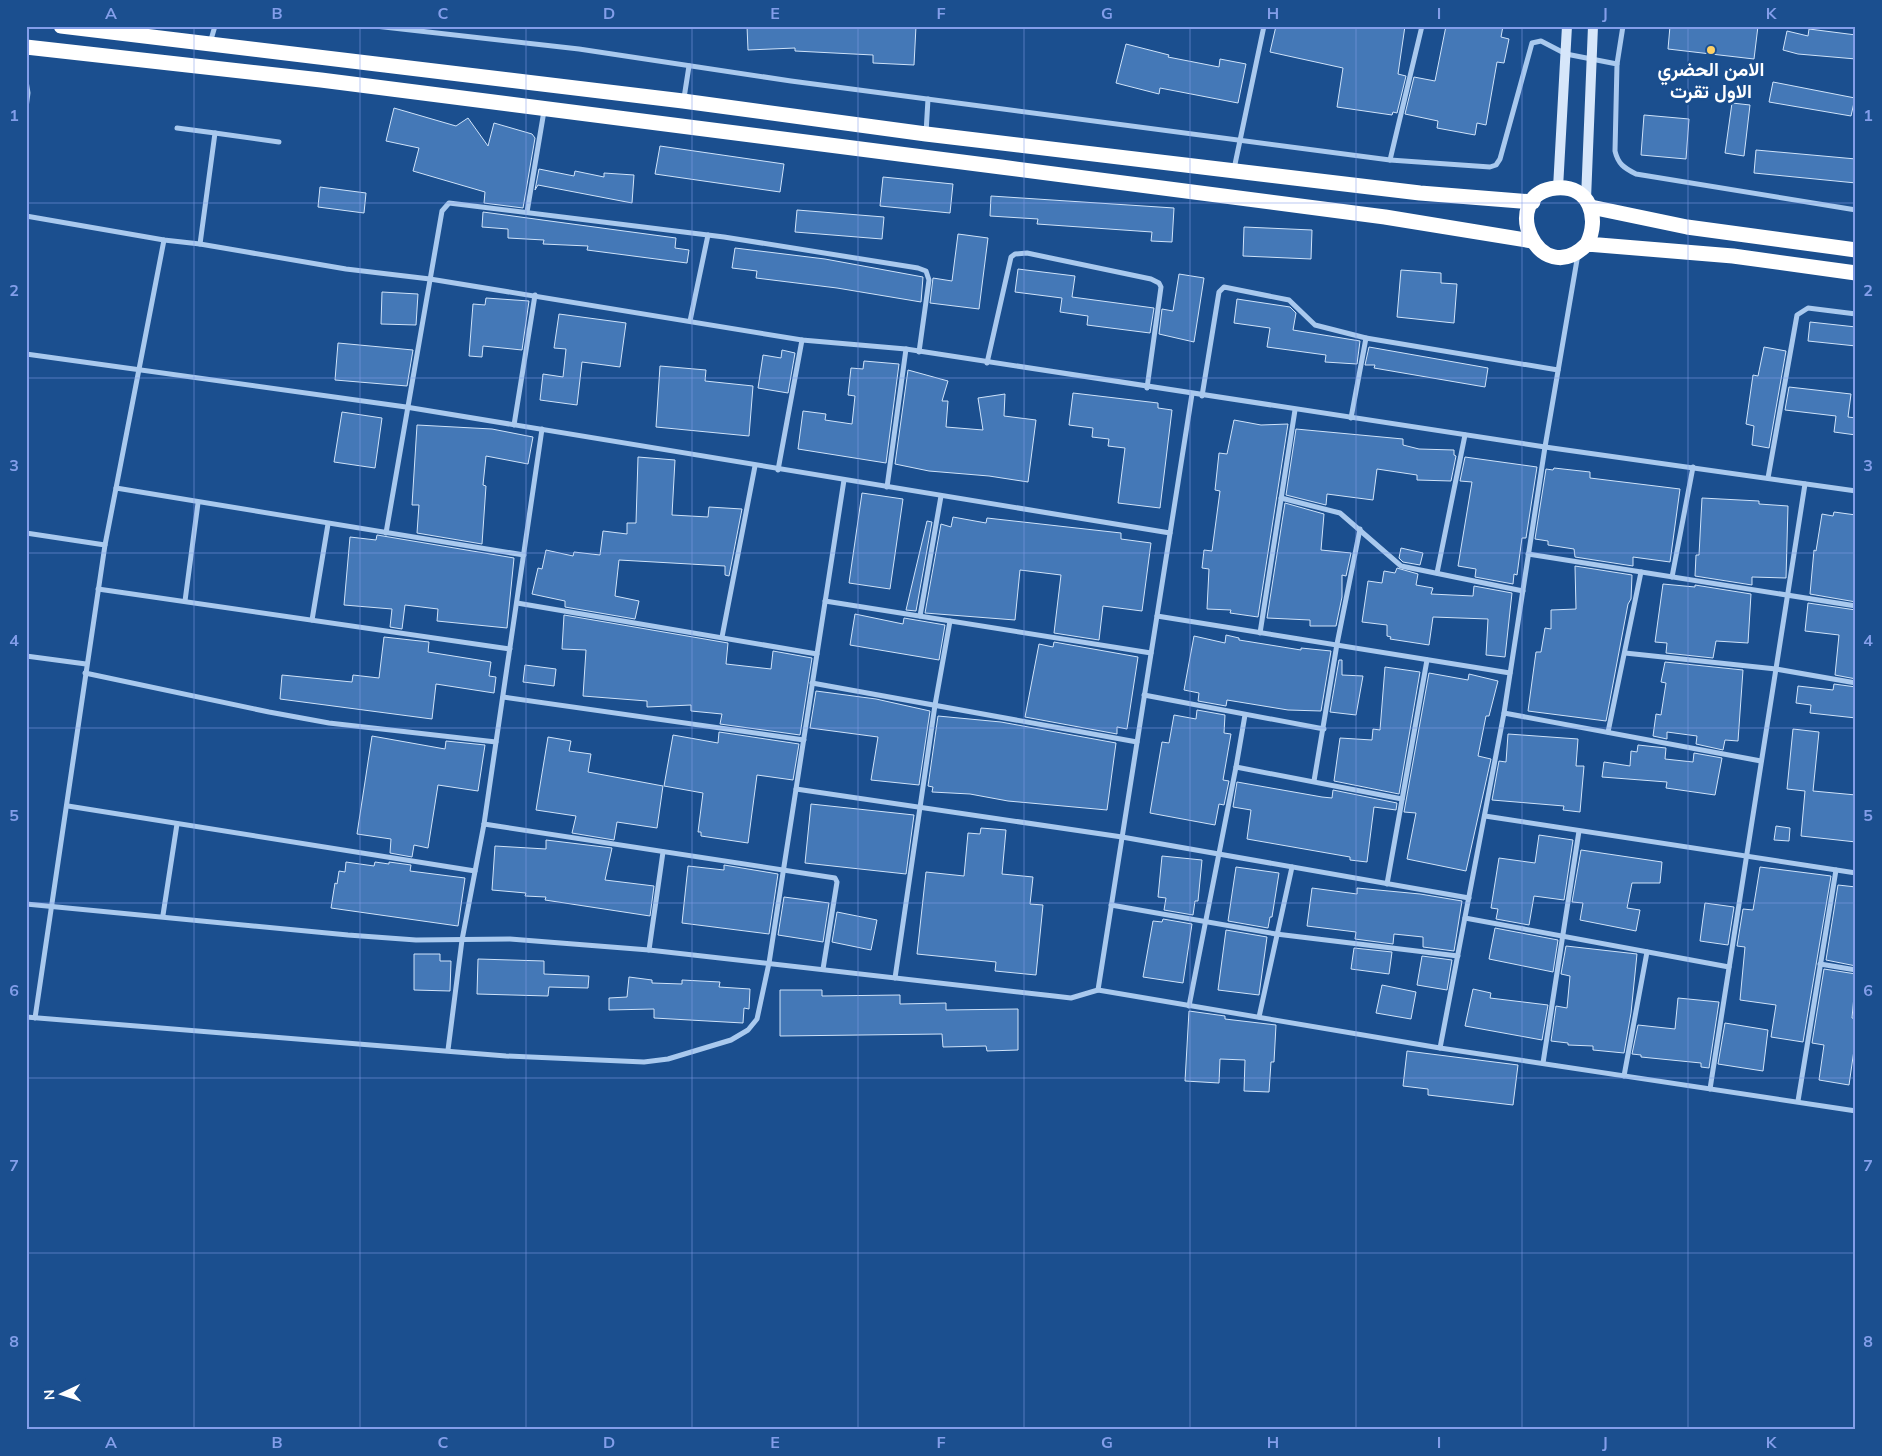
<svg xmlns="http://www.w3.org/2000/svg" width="1882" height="1456" font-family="Mulish,Vazirmatn,sans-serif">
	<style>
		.building { fill: #4478b7; stroke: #cfe3fa }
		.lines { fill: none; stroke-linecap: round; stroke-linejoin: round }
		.street { stroke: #a9c9ee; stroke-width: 5 }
		.secondary { stroke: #d6e6fa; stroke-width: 10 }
		.highway { stroke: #fff; stroke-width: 15 }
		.grid { fill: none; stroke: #839eea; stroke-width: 1; stroke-opacity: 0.55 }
		.poi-dot { fill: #ffd166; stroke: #1b4f8f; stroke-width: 2 }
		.labels { text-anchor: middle; stroke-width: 5; stroke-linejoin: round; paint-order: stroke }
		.poi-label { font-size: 19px; font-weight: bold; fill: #fff; stroke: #1b4f8f }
		.neatline { fill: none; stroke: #839eea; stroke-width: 2 }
		.grid-label { font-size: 16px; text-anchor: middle; font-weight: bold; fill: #839eea }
	</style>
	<rect width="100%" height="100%" fill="#1b4f8f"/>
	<g class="building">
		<polygon points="747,26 916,26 914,65 873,63 873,55 795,51 795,48 748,50"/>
		<polygon points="1276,26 1405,26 1398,74 1406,76 1397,113 1393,112 1392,115 1337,107 1343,68 1270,52"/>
		<polygon points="1446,26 1503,26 1501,37 1509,39 1504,63 1497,62 1486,125 1477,123 1475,135 1437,128 1438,121 1405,114 1414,77 1435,81"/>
		<polygon points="1670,26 1758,26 1754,59 1668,49"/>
		<polygon points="1809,29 1856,35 1856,59 1798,54 1783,50 1787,31 1808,36"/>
		<polygon points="1126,44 1169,55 1168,57 1219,67 1220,59 1246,64 1238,103 1160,88 1159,94 1116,83"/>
		<polygon points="1773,82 1855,98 1851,116 1769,102"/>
		<polygon points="1732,103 1750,105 1744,156 1725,153"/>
		<polygon points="394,108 456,126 468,118 488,146 494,123 532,134 535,138 523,208 484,203 485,192 413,171 419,148 386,141"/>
		<polygon points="1644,115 1689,119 1686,159 1641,155"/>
		<polygon points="660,146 784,164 780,192 655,174"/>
		<polygon points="1756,150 1856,159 1856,183 1754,173"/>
		<polygon points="539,169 574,176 575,171 604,177 604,173 634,175 632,203 538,185 535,190"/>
		<polygon points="883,177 953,184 950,213 880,206"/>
		<polygon points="320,187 366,193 364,213 318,207"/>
		<polygon points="991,196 1174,208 1172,242 1151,241 1152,232 1037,224 1038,219 990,216"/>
		<polygon points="797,210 884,217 882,239 795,232"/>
		<polygon points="483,212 676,238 675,248 689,250 687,263 587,250 588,246 543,244 544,240 508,238 508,229 482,227"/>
		<polygon points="1244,227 1312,230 1311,259 1243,256"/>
		<polygon points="958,234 988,238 979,309 930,303 933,278 952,281"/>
		<polygon points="735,248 825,259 923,277 921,302 837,288 756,278 757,271 732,268"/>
		<polygon points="1018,269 1075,276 1072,297 1154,308 1150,333 1087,325 1088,316 1060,312 1062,298 1015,292"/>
		<polygon points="1401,270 1441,273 1441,283 1457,284 1454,323 1397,317"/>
		<polygon points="1179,274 1204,278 1194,342 1159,334 1162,309 1173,311"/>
		<polygon points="382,292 418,294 416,325 381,324"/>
		<polygon points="486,298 529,301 522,350 483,346 482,357 469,356 473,304 485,305"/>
		<polygon points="1237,299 1290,307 1296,313 1293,330 1360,341 1357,364 1325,362 1326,355 1267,347 1270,328 1234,323"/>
		<polygon points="559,314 626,323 620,367 582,362 577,405 540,400 543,374 563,377 566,349 554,348"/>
		<polygon points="1810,322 1856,327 1856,346 1808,341"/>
		<polygon points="338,343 413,350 407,386 335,380"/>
		<polygon points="1369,347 1488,368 1485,387 1374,368 1375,365 1365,365"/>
		<polygon points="1764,347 1786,351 1769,448 1752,445 1754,426 1746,424 1753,375 1758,376"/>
		<polygon points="782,350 795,353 788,393 758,388 763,355 781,358"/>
		<polygon points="864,361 899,364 886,463 798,449 803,411 826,414 825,420 852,424 855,396 848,395 851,368 863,369"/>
		<polygon points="660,366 706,370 705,381 753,386 749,436 656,427"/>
		<polygon points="908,370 948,381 942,401 948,401 946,427 983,430 978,398 1005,394 1004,416 1036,420 1028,482 989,476 929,471 895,464"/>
		<polygon points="1789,387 1851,394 1848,417 1856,418 1856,435 1834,432 1836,416 1785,410"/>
		<polygon points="1073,393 1158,403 1158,408 1172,410 1160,508 1118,503 1125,448 1108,446 1109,439 1092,437 1093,428 1069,425"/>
		<polygon points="342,412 382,418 375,468 334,462"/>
		<polygon points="1234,420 1261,425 1288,424 1258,617 1230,613 1231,610 1207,609 1209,569 1202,568 1204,550 1212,551 1220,491 1215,490 1219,453 1227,454"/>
		<polygon points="417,425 492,429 533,437 528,464 486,456 483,485 486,486 482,544 417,533 419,505 412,505"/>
		<polygon points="1296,429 1403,439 1403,445 1419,449 1454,450 1454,455 1456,456 1451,481 1417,480 1417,475 1377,469 1373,500 1327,494 1326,505 1286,495"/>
		<polygon points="638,457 675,460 672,515 708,517 709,507 742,509 729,576 725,575 725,566 619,560 615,596 639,601 635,619 565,607 565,601 532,594 538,568 542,569 546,550 573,556 574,552 600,555 603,531 627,534 627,523 636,523"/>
		<polygon points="1465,457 1537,467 1526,538 1522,538 1517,575 1514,574 1513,584 1475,577 1476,569 1458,566 1472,482 1460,481"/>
		<polygon points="1554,468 1590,472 1590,478 1680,489 1670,562 1633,557 1633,566 1575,557 1574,549 1548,545 1548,541 1535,539 1546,469 1553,470"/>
		<polygon points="862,493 903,499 890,589 849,583"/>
		<polygon points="1702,498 1759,501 1759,504 1788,506 1786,578 1752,577 1752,585 1695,576 1696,555 1699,555"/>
		<polygon points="1285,503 1324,514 1321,550 1351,553 1346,576 1342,575 1342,597 1336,626 1310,626 1310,620 1267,618"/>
		<polygon points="1834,512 1856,515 1856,602 1810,594 1814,550 1816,551 1822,514 1833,516"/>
		<polygon points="953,517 986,523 987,518 1121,533 1121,539 1151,543 1142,611 1103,606 1099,640 1054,633 1061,575 1020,570 1015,620 925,613 941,524 951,527"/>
		<polygon points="927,521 932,522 916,611 906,610"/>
		<polygon points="377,535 514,558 507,628 437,621 438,609 405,605 402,629 390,627 392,609 344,605 350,537 376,540"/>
		<polygon points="1401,548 1423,553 1420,565 1403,562 1399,558"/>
		<polygon points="1575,566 1632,575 1631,599 1628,604 1606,721 1528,711 1536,652 1541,652 1545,628 1551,629 1551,610 1576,609"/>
		<polygon points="1397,568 1418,574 1416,585 1433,588 1431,594 1473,596 1474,586 1512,593 1505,657 1486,655 1488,619 1433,617 1429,645 1390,639 1391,637 1387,636 1387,625 1362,622 1368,581 1382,583 1384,571 1395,573"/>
		<polygon points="1663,584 1695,587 1695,585 1751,594 1748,643 1716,641 1713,658 1666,653 1667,643 1655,642"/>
		<polygon points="1808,603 1856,610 1856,679 1835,675 1839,635 1805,631"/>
		<polygon points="855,614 903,624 904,618 945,625 939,660 850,645"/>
		<polygon points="564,615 728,643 726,664 771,669 773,651 812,658 800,735 720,724 722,714 691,711 691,705 647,707 647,701 583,696 586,650 562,649"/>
		<polygon points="1226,635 1239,638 1239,640 1301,650 1301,648 1331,651 1321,711 1288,710 1227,700 1226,706 1198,701 1199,693 1184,690 1194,636 1225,643"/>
		<polygon points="384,637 429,642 428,652 491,662 489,676 496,677 494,693 436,684 432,719 280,699 282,675 352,682 353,675 379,678"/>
		<polygon points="1054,642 1138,657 1127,729 1117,727 1117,734 1025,717 1039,644 1053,647"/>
		<polygon points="1339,660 1342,660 1342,675 1363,676 1356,715 1330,712"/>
		<polygon points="1665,662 1743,670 1738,741 1725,740 1723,750 1696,744 1697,736 1667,732 1667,739 1653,736 1656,714 1661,715 1666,683 1661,682"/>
		<polygon points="525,665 556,669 554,686 523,682"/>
		<polygon points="1385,667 1420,672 1399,794 1334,781 1340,738 1372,740 1373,729 1380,730"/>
		<polygon points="1429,673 1468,680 1469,674 1498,681 1489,716 1486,716 1478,756 1491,759 1466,871 1407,859 1416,813 1404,812"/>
		<polygon points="1834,684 1856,687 1856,718 1810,713 1811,705 1796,703 1798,686 1833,690"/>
		<polygon points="816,691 876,699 930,711 919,785 871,780 878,737 810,728"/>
		<polygon points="1197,710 1225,715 1224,733 1231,734 1223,780 1229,781 1224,805 1219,804 1215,825 1150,813 1162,742 1169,743 1174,715 1196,719"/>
		<polygon points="938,716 1001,722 1116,743 1107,810 1008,801 970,794 932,792 933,787 928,786"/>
		<polygon points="1793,729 1819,732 1813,791 1856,795 1856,842 1801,836 1805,791 1787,789"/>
		<polygon points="719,732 799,744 793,780 757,775 748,843 701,836 701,832 698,832 703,793 664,786 673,735 718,743"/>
		<polygon points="1508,734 1578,739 1576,766 1584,766 1580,812 1563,810 1564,806 1492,800 1499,761 1506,762"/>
		<polygon points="372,736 445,749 446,741 485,745 478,791 438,785 428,848 414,845 412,857 390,853 391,839 357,834"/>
		<polygon points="548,737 571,741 569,751 591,754 588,772 663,786 657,828 617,822 614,840 572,833 576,816 536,810"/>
		<polygon points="1638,745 1666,748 1665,759 1693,762 1694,753 1722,758 1715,795 1666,788 1667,782 1602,777 1604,762 1630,766 1631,751 1637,752"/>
		<polygon points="1237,782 1322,797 1332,798 1333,790 1397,803 1396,810 1374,807 1367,862 1350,860 1350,857 1247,839 1251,810 1233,807"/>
		<polygon points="811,804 914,815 906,874 805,863"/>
		<polygon points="1776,826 1790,828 1789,841 1774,840"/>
		<polygon points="981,828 1006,830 1002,874 1033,877 1030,904 1043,905 1036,975 995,971 996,962 917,954 926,872 964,876 968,833 980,834"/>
		<polygon points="1539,835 1573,840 1564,900 1534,896 1529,925 1496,919 1498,909 1491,908 1499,858 1535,863"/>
		<polygon points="546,840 612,848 605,880 654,886 650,916 545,900 546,897 525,896 526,893 492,890 495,846 546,849"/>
		<polygon points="1581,850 1662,862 1660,883 1632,883 1627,908 1640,910 1636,931 1580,920 1583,903 1572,902"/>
		<polygon points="1162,856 1202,860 1198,901 1195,901 1193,915 1164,910 1166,898 1158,897"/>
		<polygon points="346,862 374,866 375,862 389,864 389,862 411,865 410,871 465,878 458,926 331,908 335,883 337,884 339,871 345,872"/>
		<polygon points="724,865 778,874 769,934 682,923 688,866 724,870"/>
		<polygon points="1236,867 1279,873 1272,917 1270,917 1268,928 1228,921"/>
		<polygon points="1760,867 1831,876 1803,1042 1771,1037 1776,1005 1740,1000 1745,947 1737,946 1743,909 1753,910"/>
		<polygon points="1838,885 1856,887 1856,966 1826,960"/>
		<polygon points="1312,888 1357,894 1357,888 1420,894 1462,901 1454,951 1423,947 1423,937 1394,934 1393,944 1355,939 1356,932 1307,926"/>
		<polygon points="784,897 829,903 823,942 778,935"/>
		<polygon points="1705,903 1734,907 1728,945 1700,941"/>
		<polygon points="837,912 877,920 871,950 832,942"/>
		<polygon points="1163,919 1192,924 1183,983 1143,977 1153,921 1162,922"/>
		<polygon points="1495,928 1558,940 1553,972 1489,959"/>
		<polygon points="1226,930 1267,937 1259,995 1218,990"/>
		<polygon points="1566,946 1637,954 1631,1013 1624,1053 1593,1050 1593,1046 1568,1045 1568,1043 1551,1041 1556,1006 1567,1008 1570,976 1561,974"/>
		<polygon points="1354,948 1392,952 1389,974 1351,969"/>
		<polygon points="414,954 440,954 440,961 451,961 450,991 414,990"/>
		<polygon points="1422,956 1452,960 1447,990 1417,985"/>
		<polygon points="478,959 544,961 544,974 589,976 588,988 549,987 548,996 477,994"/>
		<polygon points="1824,969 1856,974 1852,1018 1856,1019 1856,1036 1849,1085 1819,1080 1824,1045 1812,1043"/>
		<polygon points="629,977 652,980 652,983 682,984 682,980 720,982 719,987 750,989 749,1009 744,1008 743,1023 654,1018 654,1009 609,1010 609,998 627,997"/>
		<polygon points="1382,985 1416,992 1411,1019 1376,1013"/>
		<polygon points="1473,989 1491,993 1490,998 1548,1005 1542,1040 1465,1026"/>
		<polygon points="780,990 822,990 822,996 900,995 900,1004 946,1003 946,1010 1018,1009 1018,1050 987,1051 986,1046 943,1047 942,1034 780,1036"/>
		<polygon points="1678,998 1719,1002 1709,1068 1701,1067 1701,1063 1641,1057 1641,1055 1632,1054 1638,1025 1675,1029"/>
		<polygon points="1189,1011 1225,1016 1225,1019 1276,1025 1274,1062 1271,1062 1269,1092 1244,1091 1245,1060 1220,1059 1219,1083 1185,1081"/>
		<polygon points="1725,1023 1768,1030 1763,1071 1718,1064"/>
		<polygon points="1407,1051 1518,1065 1513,1105 1428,1095 1428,1089 1403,1086"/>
	</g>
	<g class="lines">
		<g class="street">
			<path d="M375 26 579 49 791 81 1390 160 1490 167 1496 165 1500 159 1532 43 1541 41 1566 54 1617 64 1615 151C1618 164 1624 168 1636 174L1856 210"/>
			<polyline points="210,43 215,26"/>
			<polyline points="1617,64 1623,26"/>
			<polyline points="26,81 28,93 26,108"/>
			<polyline points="684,98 689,66"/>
			<polyline points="177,128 215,133 200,244"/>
			<polyline points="215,133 279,142"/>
			<polyline points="926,133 928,99"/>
			<polyline points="1390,160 1422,26"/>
			<polyline points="1234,169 1264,26"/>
			<polyline points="527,212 544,111"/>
			<polyline points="26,216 164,240 200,244 346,269 430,279 802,340 906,349 1545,447 1856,491"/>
			<polyline points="690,321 708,235"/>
			<polyline points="26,354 406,407 1170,533"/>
			<polyline points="987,363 1011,257 1015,254 1027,253 1151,279 1159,283 1161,287 1147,388"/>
			<polyline points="1202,396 1219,292 1224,287 1289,300 1315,325 1366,338 1558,370"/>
			<polyline points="1351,418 1366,338"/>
			<polyline points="514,425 535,295"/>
			<polyline points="778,470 802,340"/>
			<polyline points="1768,478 1797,315 1808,308 1856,314"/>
			<polyline points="887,487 906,349"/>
			<polyline points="116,488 524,555"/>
			<polyline points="1281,498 1340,513 1401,566 1523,591"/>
			<polyline points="26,533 105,545"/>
			<polyline points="386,533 442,211 449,203 724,237 918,268 926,271 929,280 919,352"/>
			<polyline points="1528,554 1856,606"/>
			<polyline points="1437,573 1465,435"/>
			<polyline points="1672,577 1693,467"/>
			<polyline points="98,589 510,649"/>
			<polyline points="185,601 198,503"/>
			<polyline points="825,601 1151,653"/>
			<polyline points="517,603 817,654"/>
			<polyline points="920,616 941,496"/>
			<polyline points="1157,616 1510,673"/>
			<polyline points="312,620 328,524"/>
			<polyline points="1260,633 1295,410"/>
			<polyline points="722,637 755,466"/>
			<polyline points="1625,653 1776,669 1856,683"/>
			<polyline points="26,656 86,664"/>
			<polyline points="85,673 269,712 329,723 496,742"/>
			<polyline points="812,683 1137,742"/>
			<polyline points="1144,695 1324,729"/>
			<polyline points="503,697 804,740"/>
			<polyline points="1504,713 1761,761"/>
			<polyline points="1608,732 1641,572"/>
			<polyline points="1236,767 1245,715"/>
			<polyline points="1314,781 1337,644 1360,529"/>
			<polyline points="796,789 1122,837 1469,898"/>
			<polyline points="68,806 475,871"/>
			<polyline points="1485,816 1856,873"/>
			<polyline points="484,824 835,878 837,882 823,969"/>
			<polyline points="1387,884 1427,660"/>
			<polyline points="26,904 348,935 416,940 510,939 649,950 1054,996 1071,998 1098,990 1192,394"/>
			<polyline points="1111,905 1276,934 1458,956"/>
			<polyline points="163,915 177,824"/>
			<polyline points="1465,918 1729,967"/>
			<polyline points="649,950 663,852"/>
			<polyline points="1820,964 1856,970"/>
			<polyline points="895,978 935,705 950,621"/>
			<polyline points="1098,990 1440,1048 1856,1111"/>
			<polyline points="1189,1006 1236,767 1402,799"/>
			<polyline points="26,1017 506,1056 644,1062 668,1059 731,1040 748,1030 757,1019 769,963 844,480"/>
			<polyline points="1259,1017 1292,867"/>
			<polyline points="35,1018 105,545 164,240"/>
			<polyline points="1440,1048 1504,713 1545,447 1578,254"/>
			<polyline points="448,1050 462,940 484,824 542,429"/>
			<polyline points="1543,1063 1579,831"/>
			<polyline points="1624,1076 1647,952"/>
			<polyline points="1710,1089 1805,484"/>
			<polyline points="1798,1101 1836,870"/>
		</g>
		<g class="secondary">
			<polyline points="1558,188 1567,26"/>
			<polyline points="1586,199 1593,26"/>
		</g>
		<g class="highway">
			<polyline points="61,26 683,101 926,134 1420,193 1533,202"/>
			<polyline points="26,47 321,80 1001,167 1385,217 1532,241"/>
			<polyline points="1591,207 1687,227 1856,250"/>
			<path d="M1587 244C1600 218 1590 185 1556 188 1496 194 1539 293 1587 244L1733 256 1856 273"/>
		</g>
	</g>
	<path class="grid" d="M194 26V1430M360 26V1430M526 26V1430M692 26V1430M858 26V1430M1024 26V1430M1190 26V1430M1356 26V1430M1522 26V1430M1688 26V1430M26 203H1856M26 378H1856M26 553H1856M26 728H1856M26 903H1856M26 1078H1856M26 1253H1856"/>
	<circle class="poi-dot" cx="1711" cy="50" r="5"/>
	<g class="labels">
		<g class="poi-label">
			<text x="1711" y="76">الامن الحضري<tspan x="1711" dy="22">الاول تقرت</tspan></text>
		</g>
	</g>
	<rect width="1882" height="1456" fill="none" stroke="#1b4f8f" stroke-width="55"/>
	<g transform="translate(62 1394) rotate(266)" stroke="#1b4f8f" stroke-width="4" paint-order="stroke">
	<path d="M0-4L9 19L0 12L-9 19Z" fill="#ffffff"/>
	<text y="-8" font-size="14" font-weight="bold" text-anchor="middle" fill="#ffffff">N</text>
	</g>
	<rect x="28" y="28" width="1826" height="1400" class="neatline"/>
	<g class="grid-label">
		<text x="111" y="19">A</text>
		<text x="277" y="19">B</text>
		<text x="443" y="19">C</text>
		<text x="609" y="19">D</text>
		<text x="775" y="19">E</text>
		<text x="941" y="19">F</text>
		<text x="1107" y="19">G</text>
		<text x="1273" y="19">H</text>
		<text x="1439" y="19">I</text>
		<text x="1605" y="19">J</text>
		<text x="1771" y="19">K</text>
		<text x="14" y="121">1</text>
		<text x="1868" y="121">1</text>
		<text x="14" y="296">2</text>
		<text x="1868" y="296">2</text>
		<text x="14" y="471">3</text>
		<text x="1868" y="471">3</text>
		<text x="14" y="646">4</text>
		<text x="1868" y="646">4</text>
		<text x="14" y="821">5</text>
		<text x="1868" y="821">5</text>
		<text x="14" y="996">6</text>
		<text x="1868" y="996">6</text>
		<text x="14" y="1171">7</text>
		<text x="1868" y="1171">7</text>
		<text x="14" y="1347">8</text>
		<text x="1868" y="1347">8</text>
		<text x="111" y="1448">A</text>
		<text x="277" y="1448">B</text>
		<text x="443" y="1448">C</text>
		<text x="609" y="1448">D</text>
		<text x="775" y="1448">E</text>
		<text x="941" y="1448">F</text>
		<text x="1107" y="1448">G</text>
		<text x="1273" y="1448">H</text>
		<text x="1439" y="1448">I</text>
		<text x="1605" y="1448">J</text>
		<text x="1771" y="1448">K</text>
	</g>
</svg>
